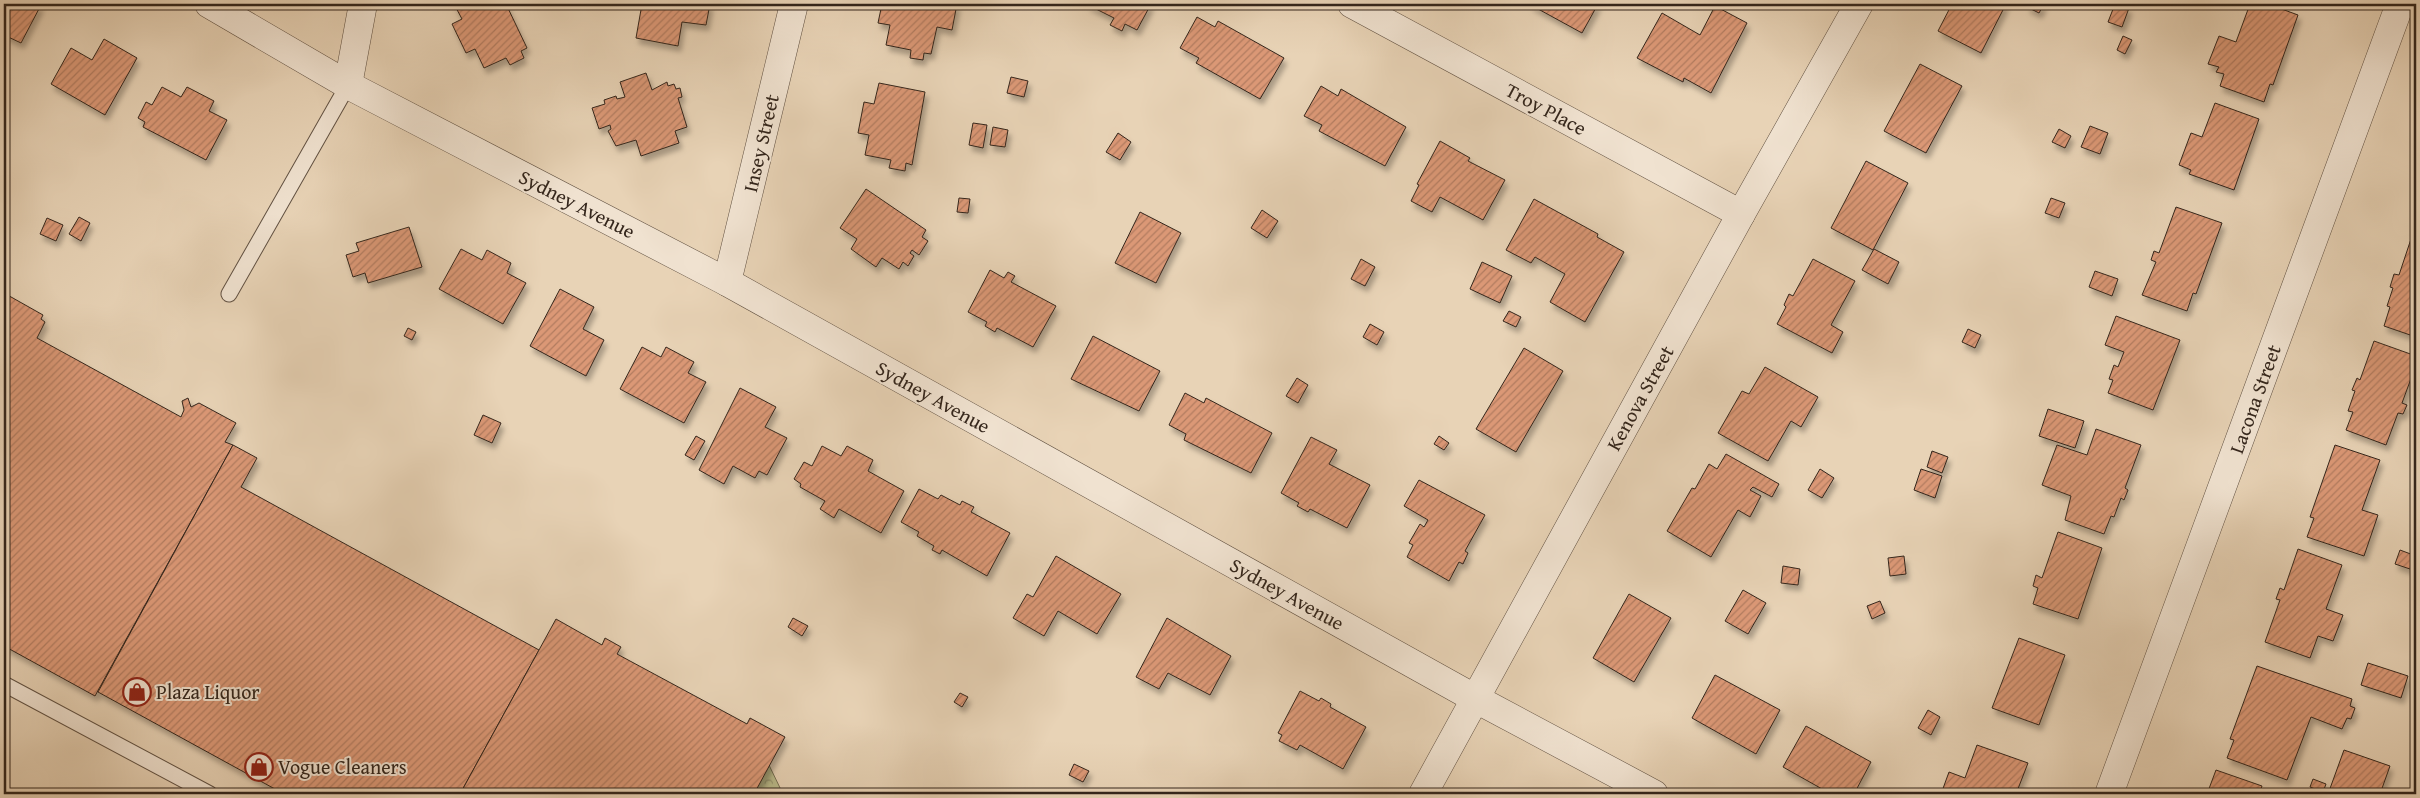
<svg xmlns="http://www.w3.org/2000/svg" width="2420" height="798" font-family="'Gentium Book Plus',serif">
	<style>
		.park { fill: url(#park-crowns); stroke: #777054 }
		.building { fill: url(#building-hatch); stroke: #34261c; filter: url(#shadow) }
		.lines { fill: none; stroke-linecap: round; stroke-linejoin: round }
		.service-casing { stroke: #615142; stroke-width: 17 }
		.minor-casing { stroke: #615142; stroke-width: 29 }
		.service { stroke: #f0e2d0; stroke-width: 15 }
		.minor { stroke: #f0e2d0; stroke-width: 28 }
		.labels { text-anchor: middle; stroke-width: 4; stroke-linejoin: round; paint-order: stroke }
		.street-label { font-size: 20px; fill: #34261c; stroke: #f0e2d0 }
		.poi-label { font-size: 20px; fill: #34261c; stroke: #f0e2d0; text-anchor: start }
	</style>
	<defs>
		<pattern id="park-crowns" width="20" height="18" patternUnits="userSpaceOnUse" patternTransform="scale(1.25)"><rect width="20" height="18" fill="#babb8b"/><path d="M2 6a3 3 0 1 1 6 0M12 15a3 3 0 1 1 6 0" fill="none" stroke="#989871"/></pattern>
		<pattern id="building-hatch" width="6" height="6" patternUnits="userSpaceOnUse" patternTransform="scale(1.25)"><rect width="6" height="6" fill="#db9876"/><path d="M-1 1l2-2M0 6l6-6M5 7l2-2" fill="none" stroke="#b27c60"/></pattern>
		<filter id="shadow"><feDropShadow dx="3" dy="5.5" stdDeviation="2.5" flood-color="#0004"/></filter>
	</defs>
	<rect width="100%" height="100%" fill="#e8d3b6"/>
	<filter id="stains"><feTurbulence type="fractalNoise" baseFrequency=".004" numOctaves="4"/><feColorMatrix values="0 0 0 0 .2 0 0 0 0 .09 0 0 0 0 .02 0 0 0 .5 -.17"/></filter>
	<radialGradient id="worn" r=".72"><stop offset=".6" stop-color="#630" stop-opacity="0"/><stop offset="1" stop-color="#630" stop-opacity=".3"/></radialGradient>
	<polygon class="park" points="767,761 783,794 749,794"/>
	<g class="building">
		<polygon points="4,4 41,5 21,43 4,35"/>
		<polygon points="454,4 506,4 527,48 521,51 524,58 510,65 506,58 484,68 475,49 466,53 452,24 462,19"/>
		<polygon points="642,4 710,4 706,25 682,22 678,46 636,38"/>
		<polygon points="882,4 957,4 952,30 937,27 931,54 924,53 923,60 910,58 911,50 886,45 890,25 878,23"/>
		<polygon points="1086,4 1151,4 1137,30 1125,24 1122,31 1110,25 1114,18"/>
		<polygon points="1529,4 1598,4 1582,33"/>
		<polygon points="1952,4 2006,4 1981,53 1938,31"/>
		<polygon points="2028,4 2044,4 2039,13 2027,7"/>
		<polygon points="2115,4 2129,8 2122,27 2108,22"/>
		<polygon points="2250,4 2268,4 2298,15 2273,85 2270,84 2264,102 2220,86 2224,74 2216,72 2219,67 2208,64 2219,36 2236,42"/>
		<polygon points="1715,6 1747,23 1711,93 1684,78 1683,82 1637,58 1662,13 1700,35"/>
		<polygon points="1197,17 1215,27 1218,21 1284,58 1260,99 1196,63 1199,58 1180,48"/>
		<polygon points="2123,36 2132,40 2125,54 2117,50"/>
		<polygon points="104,39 137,58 105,115 51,84 71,48 92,60"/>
		<polygon points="1920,64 1962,86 1926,153 1884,131"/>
		<polygon points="646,73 652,90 667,82 668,86 674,84 676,89 680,88 682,97 678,98 687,127 675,131 679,143 641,156 636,140 616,146 608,131 611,129 610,125 599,129 592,108 605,104 604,100 616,96 617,99 625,97 620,82"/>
		<polygon points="1011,77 1028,81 1024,97 1007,93"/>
		<polygon points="879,83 925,92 912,165 906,163 905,171 889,168 891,160 865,155 869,135 858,133 864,102 874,104"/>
		<polygon points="1321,86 1338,96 1341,89 1406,127 1385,166 1319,131 1322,125 1304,116"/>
		<polygon points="162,87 181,97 187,87 214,101 209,111 227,120 206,160 143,127 145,122 138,118 146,102 152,105"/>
		<polygon points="2215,103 2259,119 2234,190 2189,174 2191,170 2179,165 2191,133 2202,137"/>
		<polygon points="973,123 987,125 983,148 969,145"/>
		<polygon points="2090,126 2108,133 2100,154 2081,147"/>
		<polygon points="993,127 1008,130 1005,147 990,145"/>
		<polygon points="2059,129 2071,136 2065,148 2052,142"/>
		<polygon points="1118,133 1131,142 1120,160 1106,152"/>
		<polygon points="1440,141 1470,158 1468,161 1505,180 1483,220 1440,197 1432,212 1411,201 1419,185 1417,184"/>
		<polygon points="1866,161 1908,183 1873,250 1831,228"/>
		<polygon points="866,189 926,230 922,237 928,241 919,255 912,250 910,253 914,256 908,266 903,262 899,269 882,258 876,267 851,249 857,239 840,228"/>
		<polygon points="959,198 970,199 968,213 957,212"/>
		<polygon points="2051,198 2065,203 2059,218 2045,213"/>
		<polygon points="1534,199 1598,234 1597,237 1624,252 1585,322 1550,302 1565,274 1535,257 1531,263 1506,250"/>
		<polygon points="2176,207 2222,223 2196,294 2193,293 2187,311 2142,295 2156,262 2151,260 2154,251 2159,253"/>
		<polygon points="1262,210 1278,221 1267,238 1251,228"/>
		<polygon points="1140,212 1181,233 1156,283 1115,263"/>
		<polygon points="79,217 90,223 81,241 69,234"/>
		<polygon points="47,218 63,225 56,241 40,234"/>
		<polygon points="409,227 422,267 368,283 365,273 353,277 346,255 359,251 356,243"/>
		<polygon points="2412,236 2416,237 2416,337 2384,326 2390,307 2387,306 2393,288 2390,287 2394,274 2399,275"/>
		<polygon points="461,249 482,260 487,250 511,263 507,273 526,283 503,324 439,289"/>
		<polygon points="1874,249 1899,262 1888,284 1862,270"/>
		<polygon points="1361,259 1375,267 1365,286 1351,279"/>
		<polygon points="1813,259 1855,281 1831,325 1843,332 1832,353 1777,324 1786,307 1784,305 1789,294 1793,296"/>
		<polygon points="1482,262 1512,276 1500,303 1470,289"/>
		<polygon points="990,270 1004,278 1008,272 1015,276 1011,282 1056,306 1033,347 997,328 995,332 985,326 987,322 968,312"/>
		<polygon points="2095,271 2118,279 2112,296 2089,287"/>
		<polygon points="560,289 594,307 583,329 604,340 586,376 530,346"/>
		<polygon points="4,293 43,315 41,319 45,322 37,338 181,417 184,410 182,401 188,398 191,407 199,403 236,423 225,442 233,445 95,696 4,646"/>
		<polygon points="1509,311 1521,317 1516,327 1503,321"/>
		<polygon points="2116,316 2180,340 2153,410 2108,393 2113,380 2109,379 2114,365 2118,367 2124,352 2105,345"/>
		<polygon points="1370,324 1384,332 1377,345 1363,337"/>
		<polygon points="408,328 416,332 412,340 404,336"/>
		<polygon points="1968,329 1981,335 1975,348 1962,342"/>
		<polygon points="1093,336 1160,371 1139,411 1071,379"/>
		<polygon points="2374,341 2416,356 2416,365 2402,403 2407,405 2403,414 2398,413 2386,445 2346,430 2353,412 2348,411 2355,391 2352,390 2357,378 2360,380"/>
		<polygon points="642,347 661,357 666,347 694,362 688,373 706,382 684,423 620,389"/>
		<polygon points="1524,348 1563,371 1516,452 1476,429"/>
		<polygon points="1765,367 1818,397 1801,427 1791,421 1768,461 1718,433 1742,391 1749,394"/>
		<polygon points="1297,378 1308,385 1298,403 1286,396"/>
		<polygon points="740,388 776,407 765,427 787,438 767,475 759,471 755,478 733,466 724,484 699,470"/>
		<polygon points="1185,393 1204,403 1206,398 1272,433 1251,473 1184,440 1186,434 1169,425"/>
		<polygon points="2048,409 2084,421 2075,448 2039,436"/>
		<polygon points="483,415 501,423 492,443 474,435"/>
		<polygon points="2096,429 2141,445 2125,488 2128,490 2124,500 2121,498 2114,517 2111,516 2104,534 2065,520 2071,496 2042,485 2057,445 2087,455"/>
		<polygon points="696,436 705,441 694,460 685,455"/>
		<polygon points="1439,436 1449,443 1444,450 1434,444"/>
		<polygon points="1311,437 1337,450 1329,464 1370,485 1347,528 1310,509 1308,512 1297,506 1299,503 1281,493"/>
		<polygon points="233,445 257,458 241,487 539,650 460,794 284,794 98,692"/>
		<polygon points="2335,445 2380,460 2362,510 2378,515 2364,556 2307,537 2314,518 2310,517"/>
		<polygon points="822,446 841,456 847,446 873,460 868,471 904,491 881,533 839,509 834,518 820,509 825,501 800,487 801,484 794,479 804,462 812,466"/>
		<polygon points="1932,451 1948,457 1942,473 1927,467"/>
		<polygon points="1726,454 1779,484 1772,497 1753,487 1750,490 1761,496 1750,517 1738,510 1711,557 1667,531 1692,488 1695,489 1709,464 1717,469"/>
		<polygon points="1820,469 1834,478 1822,498 1808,490"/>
		<polygon points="1921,469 1942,476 1935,498 1914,490"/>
		<polygon points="1419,480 1485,515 1465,551 1468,553 1463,564 1459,562 1449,581 1407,557 1413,545 1409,543 1420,524 1424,527 1428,520 1404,506"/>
		<polygon points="919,489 938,499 941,495 960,505 962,501 974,507 971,512 1010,533 987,576 942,550 940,554 932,550 934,546 917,536 919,532 901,522"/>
		<polygon points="2058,532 2102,548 2078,619 2033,604 2038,588 2033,586 2036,575 2042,578"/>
		<polygon points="2298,549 2342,565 2326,609 2343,615 2333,641 2318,636 2310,658 2265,642 2280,600 2276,599 2280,588 2284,590"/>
		<polygon points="2400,550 2416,556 2416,571 2395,564"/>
		<polygon points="1056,556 1121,594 1097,634 1058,611 1044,636 1013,618 1027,594 1033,597"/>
		<polygon points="1904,556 1906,574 1890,576 1888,558"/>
		<polygon points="1783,566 1800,569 1798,585 1781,583"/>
		<polygon points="1743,590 1766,603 1748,634 1725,621"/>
		<polygon points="1629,594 1671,618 1634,682 1593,658"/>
		<polygon points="1880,601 1885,613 1872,619 1867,606"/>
		<polygon points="793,618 808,626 802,636 788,627"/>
		<polygon points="1167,618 1231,656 1210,695 1168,673 1159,689 1136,677"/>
		<polygon points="556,619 602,645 605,638 621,647 617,654 747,724 750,718 785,737 754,794 460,794"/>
		<polygon points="2019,638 2065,655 2039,725 1992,708"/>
		<polygon points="2368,663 2408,676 2401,698 2361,685"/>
		<polygon points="2257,666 2352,699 2350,706 2355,708 2351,719 2347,718 2342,729 2311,717 2287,780 2227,758 2234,740 2230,739"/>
		<polygon points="1715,675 1780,710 1756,754 1692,718"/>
		<polygon points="1300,691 1319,701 1321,698 1331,704 1330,707 1366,727 1343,769 1300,745 1297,750 1279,741 1282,735 1278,733"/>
		<polygon points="960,693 968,697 962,707 954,702"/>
		<polygon points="1928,710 1940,717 1931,735 1918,728"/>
		<polygon points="1806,726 1871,762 1854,794 1831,794 1783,767"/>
		<polygon points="1977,745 2028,763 2016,794 1941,794 1949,772 1965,778"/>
		<polygon points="2344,750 2390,766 2380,794 2328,794"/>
		<polygon points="1074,764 1089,771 1083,782 1069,775"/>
		<polygon points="2216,770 2262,786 2259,794 2207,794"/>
		<polygon points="2313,779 2326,784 2323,792 2310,787"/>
	</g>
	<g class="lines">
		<defs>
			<g id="service">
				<polyline points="229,294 348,85"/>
				<polyline points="4,684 210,794"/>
			</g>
			<g id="minor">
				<polyline points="209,4 348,85 727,282 1476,699 1654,794"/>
				<polyline points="1352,4 1741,214"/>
				<polyline points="348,85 363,4"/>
				<polyline points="727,282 794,4"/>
				<polyline points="1423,794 1741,214 1859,4"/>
				<polyline points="2109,794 2400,4"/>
			</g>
		</defs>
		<use href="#service" class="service-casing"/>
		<use href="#minor" class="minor-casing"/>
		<use href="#service" class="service"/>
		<use href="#minor" class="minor"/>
	</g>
	<defs>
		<symbol id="shop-ring" viewBox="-11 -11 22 22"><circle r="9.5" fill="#f0e2d0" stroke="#8f2418" stroke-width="1.5"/><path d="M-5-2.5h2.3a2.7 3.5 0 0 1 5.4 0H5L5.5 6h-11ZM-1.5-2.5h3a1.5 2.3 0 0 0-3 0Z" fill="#8f2418"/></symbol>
	</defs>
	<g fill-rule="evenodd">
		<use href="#shop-ring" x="121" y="676" width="32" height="32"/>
		<use href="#shop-ring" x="243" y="751" width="32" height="32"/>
	</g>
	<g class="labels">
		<g class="street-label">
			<text transform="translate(1546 109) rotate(28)" y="7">Troy Place</text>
			<text transform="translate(761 143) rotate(-77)" y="7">Insey Street</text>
			<text transform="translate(577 204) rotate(27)" y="7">Sydney Avenue</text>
			<text transform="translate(933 397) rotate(29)" y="7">Sydney Avenue</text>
			<text transform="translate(1640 398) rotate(-61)" y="7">Kenova Street</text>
			<text transform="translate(2255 399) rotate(-70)" y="7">Lacona Street</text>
			<text transform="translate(1287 594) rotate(29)" y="7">Sydney Avenue</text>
		</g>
		<g class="poi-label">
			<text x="156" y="699">Plaza Liquor</text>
			<text x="278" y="774">Vogue Cleaners</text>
		</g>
	</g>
	<rect width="2420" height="798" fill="none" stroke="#e8d3b6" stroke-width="20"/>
	<rect x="5" y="5" width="2410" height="788" fill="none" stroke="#34261c" stroke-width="2.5"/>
	<rect x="10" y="10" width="2400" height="778" fill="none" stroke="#34261c"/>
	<rect width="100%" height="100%" filter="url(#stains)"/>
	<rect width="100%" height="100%" fill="url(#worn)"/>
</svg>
